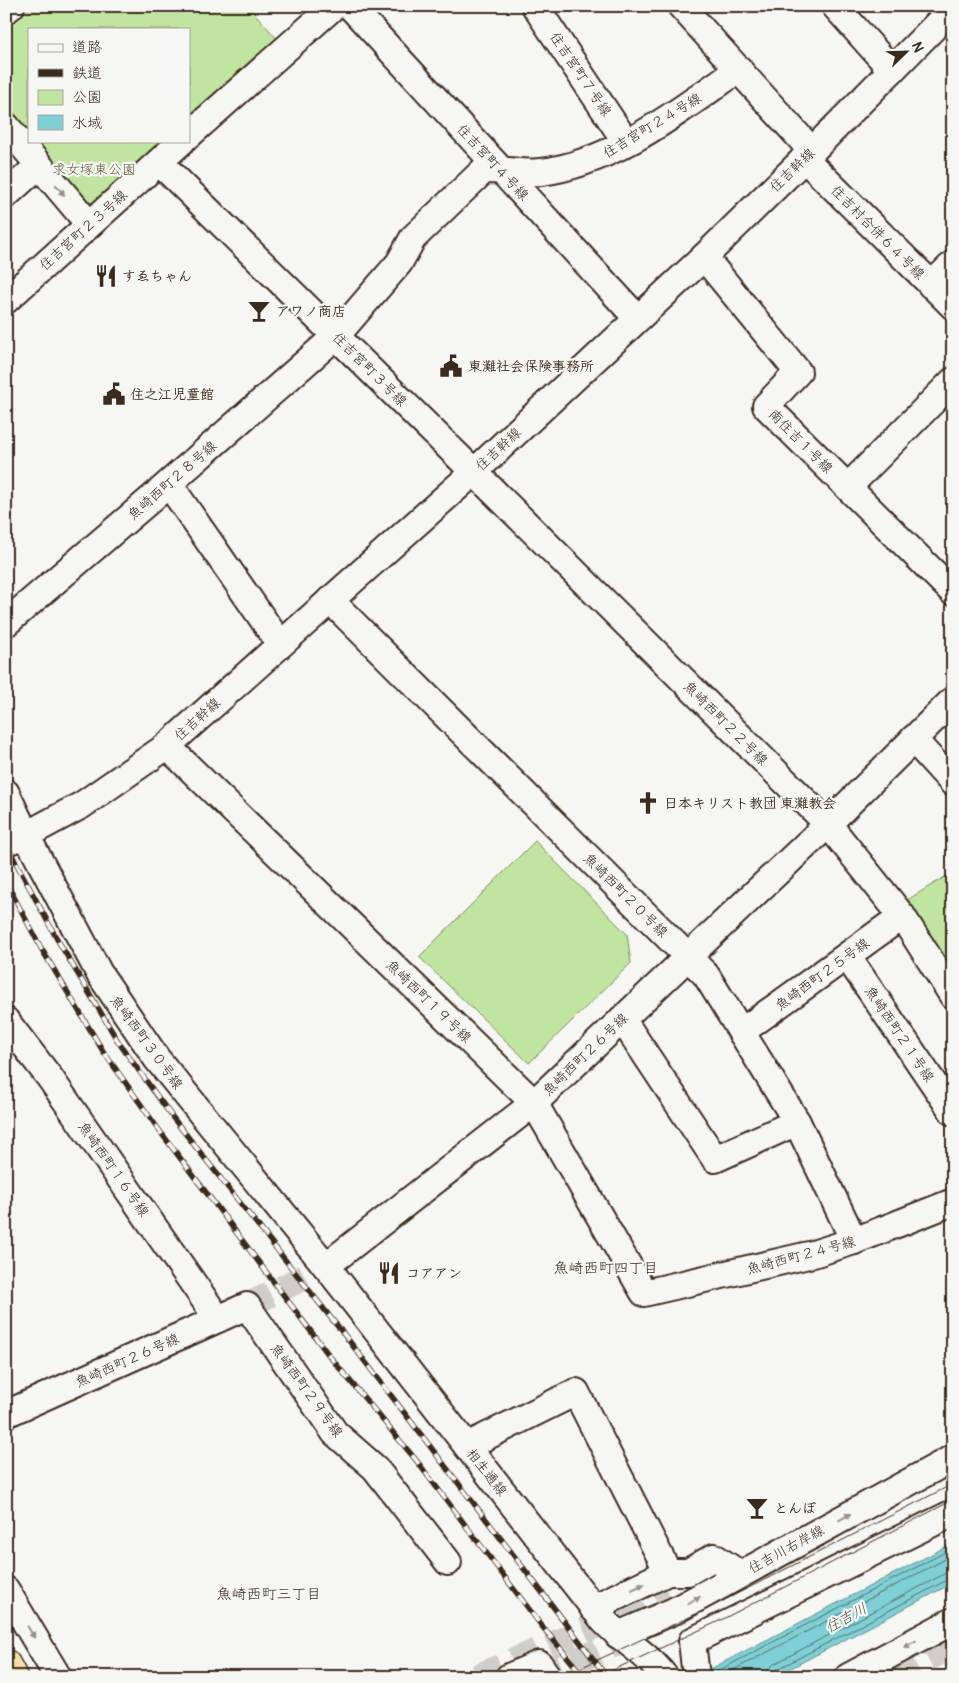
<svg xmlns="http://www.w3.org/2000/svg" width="959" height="1683" font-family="Pangolin,'Klee One',sans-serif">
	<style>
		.green { fill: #bfe5a0; stroke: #7d885f }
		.water { fill: #7ed0d6; stroke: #638e8c }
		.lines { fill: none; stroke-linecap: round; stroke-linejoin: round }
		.shore { stroke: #566c68; stroke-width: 1 }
		.minor-tunnel { stroke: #d1cdc8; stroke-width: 26; stroke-dasharray: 26 13; stroke-linecap: butt }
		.minor-casing { stroke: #3b2a1e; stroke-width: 30 }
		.highway-casing { stroke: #3b2a1e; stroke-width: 31 }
		.minor { stroke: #f6f6f2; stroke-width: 26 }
		.highway { stroke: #f9deab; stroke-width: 28 }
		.tram { stroke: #3b2a1e; stroke-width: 1 }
		.rail-casing { stroke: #3b2a1e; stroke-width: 5.5 }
		.rail { stroke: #f6f6f2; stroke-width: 4; stroke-dasharray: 11; stroke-linecap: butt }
		.oneway { fill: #989088 }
		.labels { text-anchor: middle; stroke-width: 4.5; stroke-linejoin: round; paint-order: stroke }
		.street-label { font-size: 14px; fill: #3b2a1e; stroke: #f6f6f2 }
		.park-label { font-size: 14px; fill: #5c593e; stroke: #f6f6f2 }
		.poi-label { font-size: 14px; font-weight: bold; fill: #3b2a1e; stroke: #f6f6f2; text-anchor: start }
		.neighbourhood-label { font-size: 15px; fill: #3b2a1e; stroke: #f6f6f2 }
		.water-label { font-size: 15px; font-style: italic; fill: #4c544c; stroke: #f6f6f2 }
	</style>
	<rect width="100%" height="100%" fill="#f6f6f2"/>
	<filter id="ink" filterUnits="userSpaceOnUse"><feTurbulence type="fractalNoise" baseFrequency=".02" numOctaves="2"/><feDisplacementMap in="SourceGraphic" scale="10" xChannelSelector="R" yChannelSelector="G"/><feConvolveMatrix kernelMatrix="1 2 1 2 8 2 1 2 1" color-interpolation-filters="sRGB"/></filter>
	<g filter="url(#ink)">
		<g class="green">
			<polygon points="21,6 248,6 279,41 189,122 189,29 29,29 29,138 6,112 6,19"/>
			<polygon points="32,141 167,141 101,201 85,204"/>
			<polygon points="535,841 627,934 631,963 529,1063 419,957"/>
			<polygon points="953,872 953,976 904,902"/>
		</g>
		<polygon class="water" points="953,1543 953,1583 774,1677 695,1677"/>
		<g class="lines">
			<g class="shore">
				<polyline points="710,1675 953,1548"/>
				<polyline points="720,1677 953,1555"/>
				<polyline points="767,1677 769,1669 774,1664 946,1573 953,1572"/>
				<polyline points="773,1677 774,1673 776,1670 949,1579 953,1578"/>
			</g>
			<g class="minor-tunnel">
				<polyline points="247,1306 326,1266"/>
				<polyline points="477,1677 669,1594"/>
				<polyline points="538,1677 643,1632"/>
				<polyline points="893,1677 953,1645"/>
			</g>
			<defs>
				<g id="minor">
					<polyline points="350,6 637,318"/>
					<polyline points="535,6 626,142"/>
					<polyline points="681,6 812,151"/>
					<polyline points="835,6 892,70"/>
					<polyline points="6,10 11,6"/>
					<polyline points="6,126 89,224"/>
					<polyline points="189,135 334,6"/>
					<polyline points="804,158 953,306"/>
					<polyline points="159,162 474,472 828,824 902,916 953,996"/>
					<polyline points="6,195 39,165"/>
					<polyline points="704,257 798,372 766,406 953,592"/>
					<polyline points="931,285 953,264"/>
					<polyline points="6,300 182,141"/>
					<polyline points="169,484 280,644"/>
					<polyline points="848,487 953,381"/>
					<polyline points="330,600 706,975 797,1122 854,1241"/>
					<path d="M6 623 158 493 336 336 399 263 413 238 484 170C502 169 524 174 541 172 614 163 680 110 739 69"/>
					<polyline points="913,739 953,783"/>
					<polyline points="167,746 534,1103 644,1293 813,1254 854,1241 953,1202"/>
					<path d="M6 793 26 835 99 973 157 1059 326 1266 604 1621C623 1641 649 1655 665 1677"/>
					<polyline points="6,842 26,835 82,805 167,746 474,472 704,257 812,151 953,8"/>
					<polyline points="847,956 953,1112"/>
					<polyline points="622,1019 715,1159 797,1122"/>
					<polyline points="6,1021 50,1078 218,1319"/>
					<polyline points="741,1032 902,916"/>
					<polyline points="326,1266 534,1103 828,824 953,700"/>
					<polyline points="6,1414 247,1306 335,1433 375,1468 448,1562"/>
					<polyline points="467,1446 576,1392 668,1572"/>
					<polyline points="6,1590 58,1677"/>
					<polyline points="593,1608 668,1572 688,1572 714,1557 740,1574"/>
					<polyline points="618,1635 674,1611 953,1458"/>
					<polyline points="509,1677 539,1664 548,1677"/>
					<polyline points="696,1677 692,1641 953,1513"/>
					<polyline points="848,1677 953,1621"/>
				</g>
				<polyline id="highway" points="6,1664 13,1677"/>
			</defs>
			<use href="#minor" class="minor-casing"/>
			<use href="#highway" class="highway-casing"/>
			<use href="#minor" class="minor"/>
			<use href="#highway" class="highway"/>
			<g class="tram">
				<polyline points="561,1677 711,1607 953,1484"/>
				<polyline points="598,1677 717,1622 953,1500"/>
			</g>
			<defs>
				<g id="rail">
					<polyline points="6,844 57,939 119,1043 173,1118 350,1342 607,1677"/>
					<polyline points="6,882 41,948 103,1051 159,1130 331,1358 416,1460 541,1625 584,1677"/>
				</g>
			</defs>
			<use href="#rail" class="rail-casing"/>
			<use href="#rail" class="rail"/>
		</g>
		<defs><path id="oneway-solid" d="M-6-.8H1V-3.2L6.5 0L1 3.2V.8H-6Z" transform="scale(1.25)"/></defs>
		<g class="oneway">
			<use href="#oneway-solid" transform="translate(60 190) rotate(50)"/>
			<use href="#oneway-solid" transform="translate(845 1517) rotate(-29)"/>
			<use href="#oneway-solid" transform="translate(638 1587) rotate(-25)"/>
			<use href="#oneway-solid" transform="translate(694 1600) rotate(-29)"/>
			<use href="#oneway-solid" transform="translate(31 1632) rotate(59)"/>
			<use href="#oneway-solid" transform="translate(910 1644) rotate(152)"/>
		</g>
	</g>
	<defs>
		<symbol id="restaurant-bare" viewBox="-9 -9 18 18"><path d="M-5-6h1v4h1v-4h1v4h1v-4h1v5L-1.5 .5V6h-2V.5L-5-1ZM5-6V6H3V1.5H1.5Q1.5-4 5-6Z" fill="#3b2a1e" stroke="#f6f6f2" stroke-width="2.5" paint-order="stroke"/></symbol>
		<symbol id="bar-bare" viewBox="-9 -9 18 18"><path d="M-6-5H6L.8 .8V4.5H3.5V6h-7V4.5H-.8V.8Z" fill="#3b2a1e" stroke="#f6f6f2" stroke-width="2.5" paint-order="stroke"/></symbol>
		<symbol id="civic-bare" viewBox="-9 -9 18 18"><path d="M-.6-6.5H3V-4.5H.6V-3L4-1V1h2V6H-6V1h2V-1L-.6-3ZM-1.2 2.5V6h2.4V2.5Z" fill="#3b2a1e" stroke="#f6f6f2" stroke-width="2.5" paint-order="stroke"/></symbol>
		<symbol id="church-bare" viewBox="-9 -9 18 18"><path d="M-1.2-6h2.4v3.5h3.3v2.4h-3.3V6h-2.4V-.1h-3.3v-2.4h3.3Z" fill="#3b2a1e" stroke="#f6f6f2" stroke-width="2.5" paint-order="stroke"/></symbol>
	</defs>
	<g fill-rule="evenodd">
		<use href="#restaurant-bare" x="90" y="260" width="32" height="32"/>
		<use href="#bar-bare" x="243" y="295" width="32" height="32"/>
		<use href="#civic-bare" x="435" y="350" width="32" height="32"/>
		<use href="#civic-bare" x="98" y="378" width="32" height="32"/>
		<use href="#church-bare" x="632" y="787" width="32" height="32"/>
		<use href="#restaurant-bare" x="373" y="1257" width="32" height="32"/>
		<use href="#bar-bare" x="741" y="1492" width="32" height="32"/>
	</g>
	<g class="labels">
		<g class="street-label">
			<text transform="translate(581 74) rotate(56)" y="5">住吉宮町７号線</text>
			<text transform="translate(652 125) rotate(-31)" y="5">住吉宮町２４号線</text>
			<text transform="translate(493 162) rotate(47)" y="5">住吉宮町４号線</text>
			<text transform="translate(792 170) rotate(-44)" y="5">住吉幹線</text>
			<text transform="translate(83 230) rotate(-42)" y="5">住吉宮町２３号線</text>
			<text transform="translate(878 232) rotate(45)" y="5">住吉村合併６４号線</text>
			<text transform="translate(370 369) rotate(45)" y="5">住吉宮町３号線</text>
			<text transform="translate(801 441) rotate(45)" y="5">南住吉１号線</text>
			<text transform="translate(498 449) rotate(-43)" y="5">住吉幹線</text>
			<text transform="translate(172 480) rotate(-41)" y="5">魚崎西町２８号線</text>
			<text transform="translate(197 719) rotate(-42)" y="5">住吉幹線</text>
			<text transform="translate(726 723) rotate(45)" y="5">魚崎西町２２号線</text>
			<text transform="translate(626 895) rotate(45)" y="5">魚崎西町２０号線</text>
			<text transform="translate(822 974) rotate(-36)" y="5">魚崎西町２５号線</text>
			<text transform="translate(429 1001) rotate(44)" y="5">魚崎西町１９号線</text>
			<text transform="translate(900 1034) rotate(56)" y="5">魚崎西町２１号線</text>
			<text transform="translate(147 1042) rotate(54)" y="5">魚崎西町３０号線</text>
			<text transform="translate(585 1054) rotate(-44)" y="5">魚崎西町２６号線</text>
			<text transform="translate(114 1169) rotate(55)" y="5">魚崎西町１６号線</text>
			<text transform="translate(801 1255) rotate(-15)" y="5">魚崎西町２４号線</text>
			<text transform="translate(127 1360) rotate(-24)" y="5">魚崎西町２６号線</text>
			<text transform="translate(307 1390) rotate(54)" y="5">魚崎西町２９号線</text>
			<text transform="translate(487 1472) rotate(52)" y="5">相生通線</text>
			<text transform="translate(786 1549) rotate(-29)" y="5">住吉川右岸線</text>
		</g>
		<g class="park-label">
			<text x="94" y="174">求女塚東公園</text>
		</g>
		<g class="poi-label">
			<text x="122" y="281">すゑちゃん</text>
			<text x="276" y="316">アワノ商店</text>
			<text x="468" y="371">東灘社会保険事務所</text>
			<text x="130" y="399">住之江児童館</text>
			<text x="664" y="808">日本キリスト教団 東灘教会</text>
			<text x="406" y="1278">コアアン</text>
			<text x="774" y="1513">とんぼ</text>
		</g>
		<g class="neighbourhood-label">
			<text x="606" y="1273">魚崎西町四丁目</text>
			<text x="269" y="1599">魚崎西町三丁目</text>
		</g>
		<g class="water-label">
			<text transform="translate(846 1618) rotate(-29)" y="5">住吉川</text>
		</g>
	</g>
	<rect width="959" height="1683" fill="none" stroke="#f6f6f2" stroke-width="25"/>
	<rect x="12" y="12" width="934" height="1658" fill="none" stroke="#3b2a1e" stroke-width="2" filter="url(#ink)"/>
	<rect x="28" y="28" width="162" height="115" fill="#f6f6f2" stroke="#aba49d"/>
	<rect x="38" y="44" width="25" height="8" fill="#f6f6f2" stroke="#aba49d"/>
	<text x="72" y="52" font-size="15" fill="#3b2a1e">道路</text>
	<rect x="38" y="69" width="25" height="8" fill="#3b2a1e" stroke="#aba49d"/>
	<text x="72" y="78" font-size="15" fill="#3b2a1e">鉄道</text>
	<rect x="38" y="90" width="25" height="15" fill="#bfe5a0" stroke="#aba49d"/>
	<text x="72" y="102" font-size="15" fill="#3b2a1e">公園</text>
	<rect x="38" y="115" width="25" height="15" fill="#7ed0d6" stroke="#aba49d"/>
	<text x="72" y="128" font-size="15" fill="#3b2a1e">水域</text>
	<g transform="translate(906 52) rotate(67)" stroke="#f6f6f2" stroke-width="4" paint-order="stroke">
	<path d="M0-4L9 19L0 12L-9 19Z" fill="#3b2a1e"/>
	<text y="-8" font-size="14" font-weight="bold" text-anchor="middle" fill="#3b2a1e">N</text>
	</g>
</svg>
